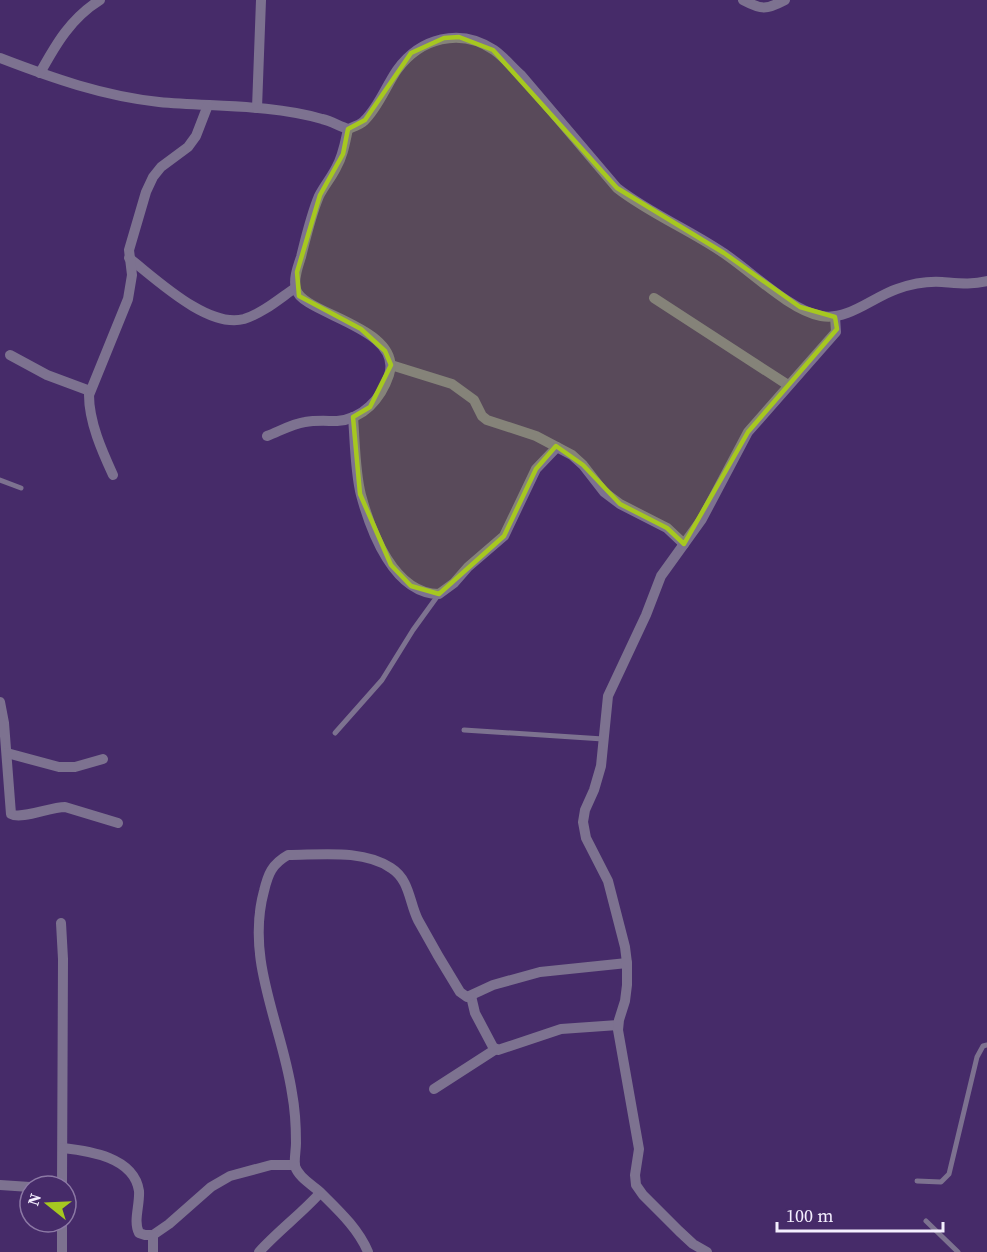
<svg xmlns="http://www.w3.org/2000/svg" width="987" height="1252" font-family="'Source Serif 4',serif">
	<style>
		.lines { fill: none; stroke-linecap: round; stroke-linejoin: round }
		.service { stroke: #7d7290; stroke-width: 5 }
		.minor { stroke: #7d7290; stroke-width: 10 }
		.marked { fill: #a6c820; fill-opacity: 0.2; stroke: #a6c820; stroke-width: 4.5; stroke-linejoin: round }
	</style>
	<rect width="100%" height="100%" fill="#462b69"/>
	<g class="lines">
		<g class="service">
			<polyline points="0,480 21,488"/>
			<polyline points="464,730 603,739"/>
			<polyline points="335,733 382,680 413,630 439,594"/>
			<polyline points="917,1181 941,1182 949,1174 977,1057 983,1046 987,1045"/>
			<polyline points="926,1221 958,1252"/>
		</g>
		<g class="minor">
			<path d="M743 0C762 10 766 10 785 0"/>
			<path d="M0 58C52 78 103 96 159 102 213 107 269 104 322 119 331 121 339 126 348 129 353 127 360 125 364 121 378 108 386 86 397 70 420 38 460 27 494 50 504 57 512 67 521 75L617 188C649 213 688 229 722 252 750 270 789 310 821 316 848 321 873 297 897 289 911 284 926 281 942 282 957 283 972 285 987 281"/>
			<path d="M40 73C56 44 71 18 100 0"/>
			<polyline points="257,108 261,0"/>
			<path d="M129 258C156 279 208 329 244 319 263 313 279 299 295 288"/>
			<polyline points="654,298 788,385"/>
			<polyline points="10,355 47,375 90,391"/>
			<polyline points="391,365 452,384 474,400 482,416 487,420 536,436 572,455 583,465 604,492 620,504 667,528 684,544"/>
			<path d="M353 417C355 441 355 472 361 495 371 532 394 594 439 594L454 583 468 567 504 536 536 469 557 447"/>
			<path d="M267 436C280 431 292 424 305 422 316 420 327 421 337 421 363 419 381 399 389 375 404 327 301 314 296 289 293 279 298 266 301 257 306 237 311 215 319 196 324 186 331 178 336 168 343 156 345 143 348 129"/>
			<path d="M113 475C102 451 89 422 89 395L128 299 132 275 129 250 146 192 153 177 161 167 188 147 196 136 208 105"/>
			<path d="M0 702 4 723 11 814C21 820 50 807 65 807L118 823"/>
			<polyline points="7,753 59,767 75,767 103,759"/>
			<polyline points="61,923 63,959 62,1186"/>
			<polyline points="471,996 475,1013 493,1047 498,1050 561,1029 618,1025"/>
			<polyline points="434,1089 496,1049"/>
			<path d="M63 1148C89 1151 134 1157 139 1191 140 1205 133 1221 139 1233L145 1235H153L169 1224 211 1187 230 1176 271 1165H295"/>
			<polyline points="0,1185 30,1187"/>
			<polyline points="62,1222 62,1252"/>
			<polyline points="153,1252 153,1235"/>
			<path d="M259 1252C278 1231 301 1214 320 1193"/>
			<path d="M368 1252C358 1228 338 1210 320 1192 312 1185 298 1177 295 1166 294 1159 296 1150 296 1143 296 1126 295 1109 292 1093 282 1025 245 961 264 891 268 874 272 864 288 855 320 855 363 849 391 868 410 880 409 902 418 920 431 944 445 968 460 992L467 997 493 985 540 972 627 963"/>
			<polyline points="707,1252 693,1244 679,1231 643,1195 636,1185 635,1175 639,1149 618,1030 619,1020 625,1001 627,985 627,963 625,947 608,881 586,838 583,822 585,810 594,790 601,766 608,696 646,615 661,576 702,519 748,432 836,332 835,317"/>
		</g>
	</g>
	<path class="marked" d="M459 37 493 50 617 188 724 253 800 307 835 317 837 329 748 432 684 544 667 528 620 504 583 465 556 446 536 469 504 536 439 594 411 586 391 565 360 494 353 417 370 407 391 365 385 351 361 329 299 296 297 272 320 195 343 154 348 129 365 120 411 53 444 38Z"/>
	<g transform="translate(48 1204) rotate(288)"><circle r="28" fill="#462b69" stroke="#8c79a5" stroke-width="1.5"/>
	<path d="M0-4.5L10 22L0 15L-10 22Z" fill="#a6c820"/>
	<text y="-9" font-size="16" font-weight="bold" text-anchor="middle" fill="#f4effe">N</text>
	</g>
	<path d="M777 1222v9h166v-9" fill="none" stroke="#f4effe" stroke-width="3"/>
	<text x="786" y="1222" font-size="18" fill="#f4effe" stroke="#462b69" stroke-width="4.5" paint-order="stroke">100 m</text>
</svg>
